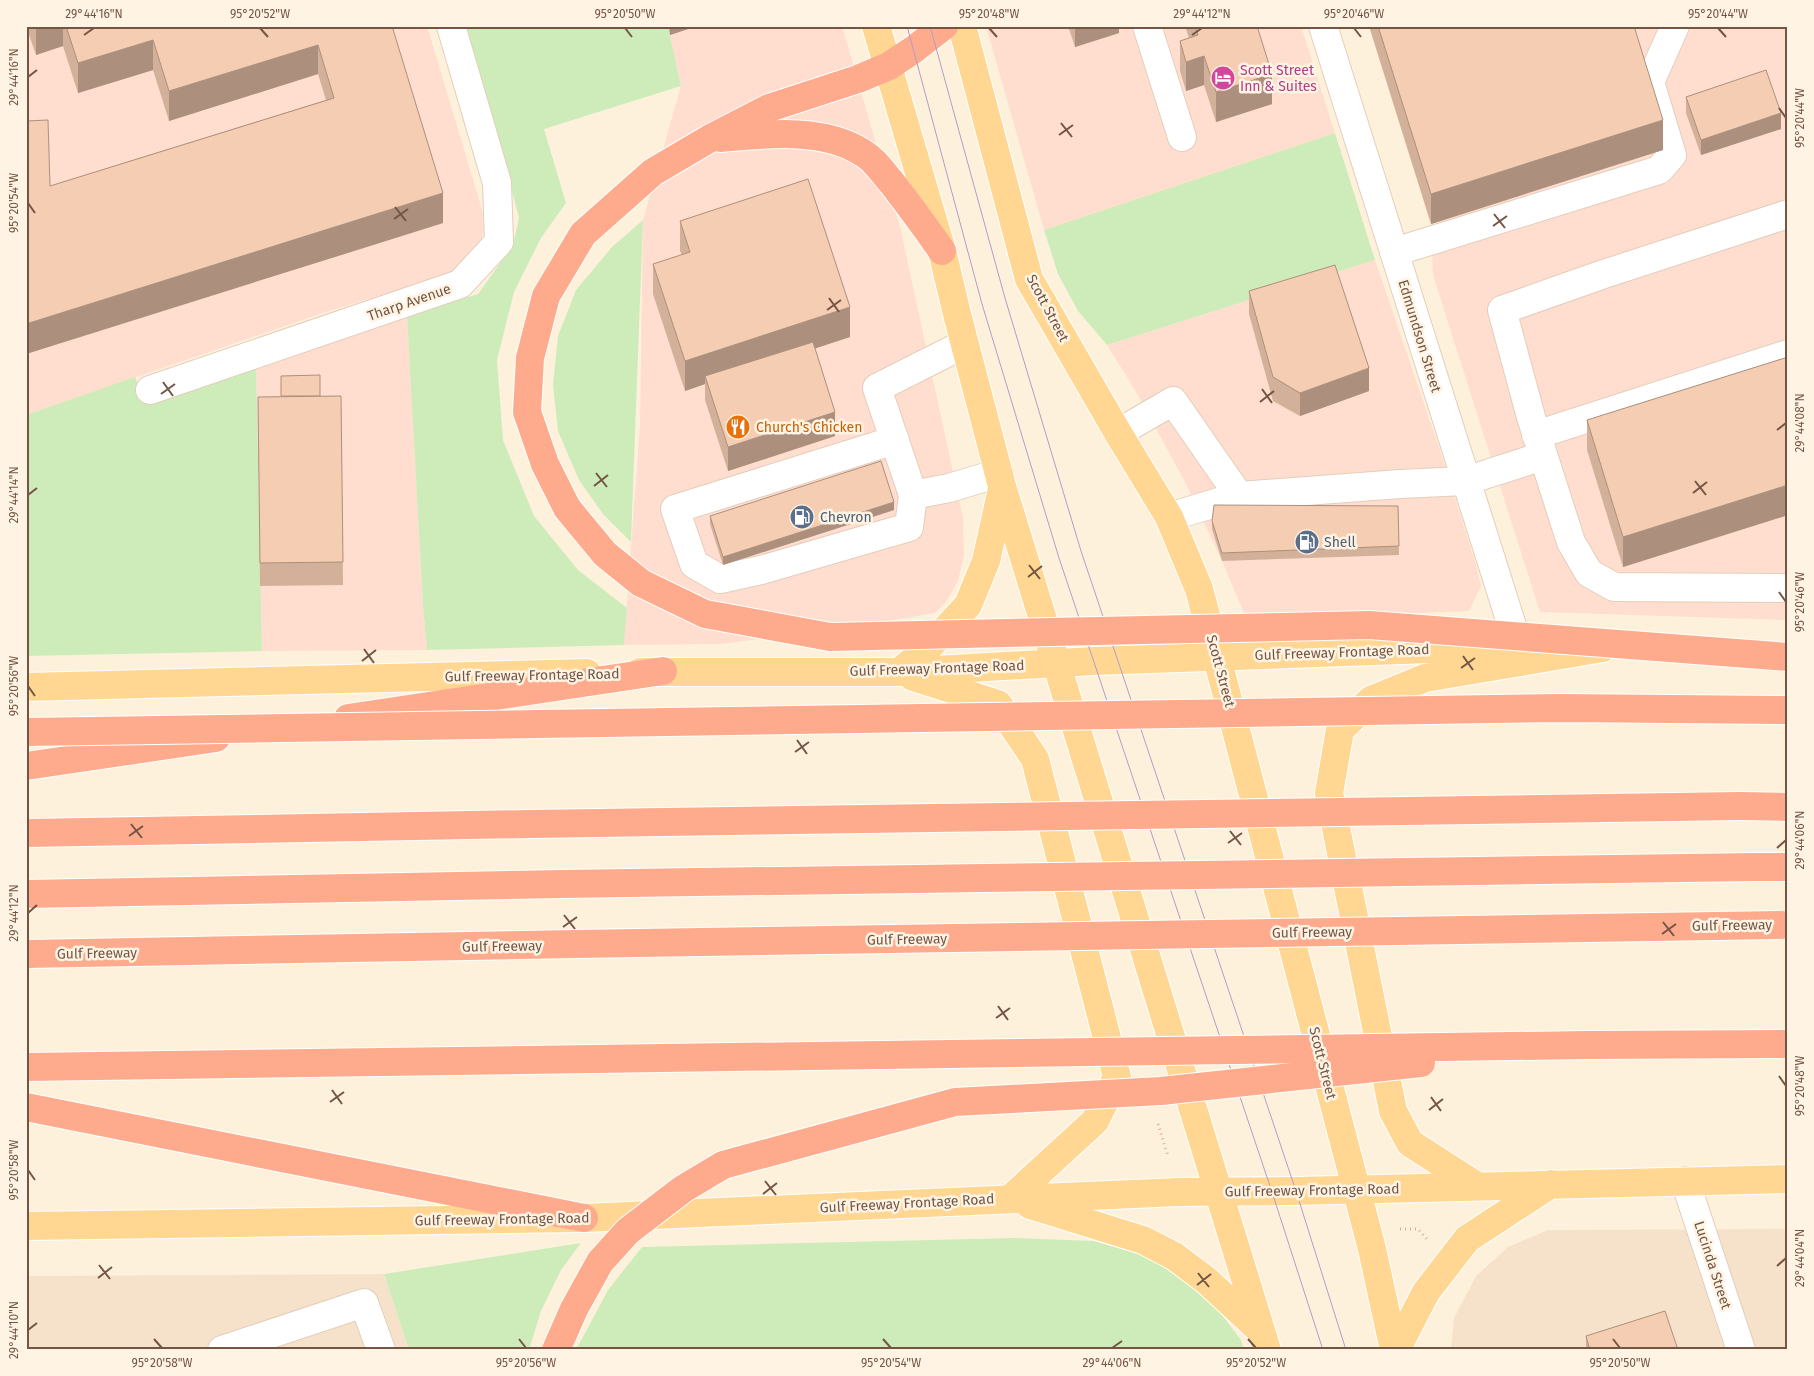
<svg xmlns="http://www.w3.org/2000/svg" width="1814" height="1376" font-family="'Fira Sans',sans-serif">
	<style>
		.residential { fill: #f6e2ca }
		.commercial { fill: #ffddcf }
		.green { fill: #ceecba }
		.lines { fill: none; stroke-linecap: round; stroke-linejoin: round }
		.minor-casing { stroke: #e4cebb; stroke-width: 30 }
		.major-casing { stroke: #fff; stroke-width: 30 }
		.highway-casing { stroke: #fff; stroke-width: 30 }
		.path { stroke: #d9b096; stroke-width: 3; stroke-dasharray: 1 4; stroke-linecap: butt }
		.minor { stroke: #fff; stroke-width: 28 }
		.major { stroke: #ffd792; stroke-width: 28 }
		.highway { stroke: #feab8d; stroke-width: 28 }
		.tram { stroke: #b39cc6; stroke-width: 1 }
		.highway-bridge-casing { stroke: #fff; stroke-width: 30; stroke-linecap: butt }
		.highway-bridge { stroke: #feab8d; stroke-width: 28 }
		.wall { fill: #d3b099 }
		.shaded-wall { fill: #ac907d }
		.building { fill: #f5cdb2; stroke: #ac907d }
		.ticks { fill: none; stroke: #745544; stroke-width: 2 }
		.labels { text-anchor: middle; stroke-width: 5; stroke-linejoin: round; paint-order: stroke }
		.hotel-label { font-size: 14px; fill: #b23c85; stroke: #fff4e4; text-anchor: start }
		.street-label { font-size: 14px; fill: #745544; stroke: #fff4e4 }
		.food-label { font-size: 14px; fill: #c56008; stroke: #fff4e4; text-anchor: start }
		.service-label { font-size: 14px; fill: #4e5e75; stroke: #fff4e4; text-anchor: start }
		.neatline { fill: none; stroke: #745544; stroke-width: 2 }
		.ticks-label { font-size: 12px; text-anchor: middle; fill: #745544 }
	</style>
	<rect width="100%" height="100%" fill="#fef1dc"/>
	<g class="residential">
		<polygon points="1788,1229 1788,1350 1451,1350 1454,1318 1476,1276 1508,1247 1548,1230"/>
		<polygon points="384,1274 409,1350 26,1350 26,1276"/>
	</g>
	<g class="commercial">
		<polygon points="26,26 427,26 483,213 484,230 478,251 465,266 439,277 323,313 26,415"/>
		<polygon points="668,26 842,26 900,227 963,518 964,555 958,581 945,603 935,613 842,629 720,644 624,645 640,424 643,220 681,86"/>
		<polygon points="986,26 1301,26 1335,133 1044,230"/>
		<polygon points="1369,26 1788,26 1788,620 1540,612 1433,275 1431,224"/>
		<polygon points="1375,260 1443,459 1475,561 1481,586 1469,611 1247,620 1222,561 1185,482 1135,390 1107,345"/>
		<polygon points="407,316 423,607 427,650 262,651 256,364"/>
	</g>
	<g class="green">
		<polygon points="460,26 668,26 681,86 544,129 566,203 541,238 514,292 497,360 503,440 534,516 578,570 627,608 624,645 427,650 423,607 407,316 478,294 513,245 519,218 503,156"/>
		<polygon points="1335,133 1375,260 1107,345 1078,311 1058,274 1044,230"/>
		<polygon points="643,220 631,542 603,514 579,480 558,431 553,385 558,336 576,290 612,247"/>
		<polygon points="256,364 262,651 26,656 26,415 135,377 146,404"/>
		<polygon points="1015,1238 1094,1241 1142,1255 1171,1269 1213,1303 1241,1340 1244,1350 576,1350 608,1290 642,1247"/>
		<polygon points="581,1243 561,1270 541,1311 529,1350 409,1350 384,1274"/>
	</g>
	<g class="lines">
		<defs>
			<g id="minor">
				<polyline points="1147,26 1182,137"/>
				<polyline points="1323,26 1518,645"/>
				<polyline points="1788,214 1601,275 1502,310 1531,417 1571,542 1589,573 1614,587 1788,588"/>
				<polyline points="1394,252 1659,170 1672,155 1650,82 1675,26"/>
				<polyline points="150,390 460,284 499,242 497,183 451,26"/>
				<polyline points="1118,433 1173,401 1239,496"/>
				<polyline points="1536,435 1788,354"/>
				<polyline points="895,440 675,509 694,564 720,579 761,570 909,527 913,495 877,388 964,344"/>
				<polyline points="913,495 949,488 999,473"/>
				<polyline points="1169,517 1239,496 1400,484 1465,481 1543,456"/>
				<polyline points="1685,1181 1741,1350"/>
				<polyline points="222,1350 364,1303 381,1350"/>
			</g>
			<g id="major">
				<polyline points="876,26 942,251 958,318 1002,486 1267,1350"/>
				<polyline points="962,26 1029,279 1118,433 1169,517 1199,589 1372,1249 1394,1350"/>
				<polyline points="640,672 899,672 1094,661 1514,646"/>
				<polyline points="899,672 927,649 968,605 986,561 1002,489"/>
				<polyline points="913,677 998,704 1035,759 1117,1077 1095,1121 1010,1199"/>
				<polyline points="26,687 587,673"/>
				<polyline points="1477,1186 1410,1143 1393,1111 1329,793 1340,730 1371,700 1425,678 1603,648"/>
				<polyline points="1030,1205 1143,1240 1174,1256 1206,1280 1260,1330"/>
				<polyline points="26,1226 584,1218 1179,1192 1296,1191 1788,1179"/>
				<polyline points="1396,1350 1426,1292 1467,1239 1551,1184"/>
			</g>
			<g id="highway">
				<path d="M721 138C765 134 824 127 863 153 875 160 883 173 892 183 909 205 926 228 942 251"/>
				<polyline points="545,464 527,412 530,358 546,296 583,234 653,172 709,139 769,108 858,79 889,66 913,50 944,26"/>
				<polyline points="348,718 663,671"/>
				<polyline points="26,766 216,738"/>
				<polyline points="1740,806 1788,807"/>
				<polyline points="26,833 530,824"/>
				<polyline points="1755,867 1788,867"/>
				<polyline points="26,894 562,884"/>
				<polyline points="26,954 576,944"/>
				<polyline points="1588,1045 1788,1044"/>
				<polyline points="26,1107 584,1218"/>
			</g>
		</defs>
		<use href="#minor" class="minor-casing"/>
		<use href="#major" class="major-casing"/>
		<use href="#highway" class="highway-casing"/>
		<g class="path">
			<polyline points="1158,1124 1168,1156"/>
			<polyline points="1400,1229 1418,1229 1427,1239"/>
		</g>
		<use href="#minor" class="minor"/>
		<use href="#major" class="major"/>
		<use href="#highway" class="highway"/>
		<g class="tram">
			<polyline points="907,26 982,304 1059,558 1272,1192 1323,1350"/>
			<polyline points="930,26 1005,298 1081,551 1296,1191 1346,1350"/>
		</g>
		<defs>
			<g id="highway-bridge">
				<polyline points="545,464 567,508 605,554 641,583 705,614 830,637 1369,625 1788,657"/>
				<polyline points="26,732 1561,708 1788,710"/>
				<polyline points="530,824 1740,806"/>
				<polyline points="562,884 1755,867"/>
				<polyline points="576,944 1781,925"/>
				<polyline points="26,1067 1588,1045"/>
				<polyline points="556,1350 574,1309 600,1262 628,1231 683,1189 723,1165 955,1102 1161,1091 1421,1063"/>
			</g>
		</defs>
		<use href="#highway-bridge" class="highway-bridge-casing"/>
		<use href="#highway-bridge" class="highway-bridge"/>
	</g>
	<g class="wall">
		<polygon points="28,26 392,26 443,223 26,354 26,121 50,186 326,100 318,74 169,121 153,70 78,93 63,46 36,55 28,32"/>
		<polygon points="668,26 697,26 670,35"/>
		<polygon points="1068,26 1119,26 1119,33 1075,47"/>
		<polygon points="1185,26 1257,26 1272,104 1216,122 1204,85 1186,91 1180,71 1180,41 1189,38"/>
		<polygon points="1369,26 1634,26 1663,150 1431,224"/>
		<polygon points="1686,97 1781,129 1701,155 1686,113"/>
		<polygon points="680,221 850,337 815,348 835,436 728,471 705,400 705,384 685,391 653,294 653,264 682,255 680,251"/>
		<polygon points="1249,291 1369,391 1300,416 1273,401 1249,314"/>
		<polygon points="1788,357 1788,515 1623,567 1587,450 1587,420"/>
		<polygon points="341,396 343,585 260,586 258,397"/>
		<polygon points="1398,506 1399,555 1222,561 1212,529 1212,521"/>
		<polygon points="894,510 723,565 710,524 710,516"/>
		<polygon points="1586,1336 1678,1350 1586,1350"/>
	</g>
	<g class="shaded-wall">
		<polygon points="36,26 63,26 63,46 36,55"/>
		<polygon points="670,26 697,26 670,35"/>
		<polygon points="1075,26 1119,26 1119,33 1075,47"/>
		<polygon points="153,40 153,70 78,93 78,63"/>
		<polygon points="318,45 318,74 169,121 169,91"/>
		<polygon points="1204,56 1204,85 1186,91 1186,62"/>
		<polygon points="1272,74 1272,104 1216,122 1216,92"/>
		<polygon points="1781,113 1781,129 1701,155 1701,140"/>
		<polygon points="1663,120 1663,150 1431,224 1431,194"/>
		<polygon points="443,193 443,223 26,354 26,324"/>
		<polygon points="850,307 850,337 707,384 705,376 705,384 685,391 685,361"/>
		<polygon points="1369,368 1369,391 1300,416 1300,393"/>
		<polygon points="835,412 835,436 728,471 728,447"/>
		<polygon points="1788,485 1788,515 1623,567 1623,537"/>
		<polygon points="894,502 894,510 723,565 723,557"/>
	</g>
	<g class="building">
		<polygon points="66,26 392,26 443,193 26,324 26,121 48,120 50,186 334,98 318,45 169,91 153,40 78,63"/>
		<polygon points="1195,26 1257,26 1272,74 1216,92 1204,56 1186,62 1180,41 1198,35"/>
		<polygon points="1378,26 1634,26 1663,120 1431,194"/>
		<polygon points="1766,70 1781,113 1701,140 1686,97"/>
		<polygon points="808,179 850,307 685,361 653,264 690,252 680,221"/>
		<polygon points="1335,265 1369,368 1300,393 1273,377 1249,291"/>
		<polygon points="813,342 835,412 728,447 705,376"/>
		<polygon points="1788,357 1788,485 1623,537 1587,420"/>
		<polygon points="320,375 320,396 281,396 281,376"/>
		<polygon points="341,396 343,562 260,563 258,397"/>
		<polygon points="881,461 894,502 723,557 710,516"/>
		<polygon points="1214,505 1398,506 1399,546 1222,553 1212,521"/>
		<polygon points="1665,1311 1678,1350 1590,1350 1586,1336"/>
	</g>
	<path class="ticks" d="M260 28 268 37M625 28 632 37M989 28 997 37M1354 28 1361 37M1718 28 1726 37M84 35 94 28M1192 35 1202 28M28 77 37 70M1779 108 1786 118M1061 123 1072 137M1059 135 1073 125M28 203 35 213M395 207 406 221M1494 214 1505 228M394 219 408 209M1493 226 1507 216M829 298 839 312M827 310 841 300M163 382 173 396M1262 389 1272 403M161 394 175 384M1260 402 1274 391M1777 430 1786 423M596 473 607 487M1695 481 1706 495M594 486 608 475M1693 493 1707 482M28 495 37 488M1029 565 1040 579M1028 577 1042 566M1779 592 1786 602M364 649 374 663M1463 656 1473 670M362 661 376 650M1461 668 1475 658M28 686 35 696M797 740 807 754M795 752 809 742M131 824 142 838M1230 831 1241 845M129 836 143 826M1228 843 1242 833M1777 848 1786 840M28 913 37 905M564 915 575 929M1663 922 1674 936M563 927 577 917M1662 934 1676 924M998 1006 1008 1020M996 1018 1010 1008M1779 1076 1786 1086M332 1090 342 1104M1431 1097 1441 1111M330 1102 344 1092M1429 1110 1443 1099M28 1170 35 1180M765 1181 776 1195M763 1194 777 1183M99 1265 110 1279M1777 1266 1786 1258M1198 1273 1209 1287M98 1278 112 1267M1197 1285 1211 1274M28 1330 37 1323M154 1339 162 1348M519 1339 526 1348M883 1339 891 1348M1248 1339 1256 1348M1613 1339 1620 1348M1112 1348 1122 1341"/>
	<defs>
		<symbol id="hotel-disc" viewBox="-11 -11 22 22"><circle r="9.5" fill="#d1479c" stroke="#fff4e4"/><path d="M-6-4.5h1.5V1H6V5H4.5V3h-9V5H-6ZM-4 0a1.8 1.8 0 1 1 3.6 0ZM.5 0V-2.5h3Q6-2.5 6 0Z" fill="#fff"/></symbol>
		<symbol id="restaurant-disc" viewBox="-11 -11 22 22"><circle r="9.5" fill="#e8710a" stroke="#fff4e4"/><path d="M-5-6h1v4h1v-4h1v4h1v-4h1v5L-1.5 .5V6h-2V.5L-5-1ZM5-6V6H3V1.5H1.5Q1.5-4 5-6Z" fill="#fff"/></symbol>
		<symbol id="fuel-disc" viewBox="-11 -11 22 22"><circle r="9.5" fill="#5c6f8a" stroke="#fff4e4"/><path d="M-5.5-6h7V0h2V4h1.3V-2.5L3-4.5l.8-.8L6-3V5H2.5V1h-1V6h-7ZM-4.2-4.7v3.2H.2V-4.7Z" fill="#fff"/></symbol>
	</defs>
	<g fill-rule="evenodd">
		<use href="#hotel-disc" x="1209" y="64" width="28" height="28"/>
		<use href="#restaurant-disc" x="724" y="413" width="28" height="28"/>
		<use href="#fuel-disc" x="788" y="503" width="28" height="28"/>
		<use href="#fuel-disc" x="1293" y="528" width="28" height="28"/>
	</g>
	<g class="labels">
		<g class="hotel-label">
			<text x="1240" y="75">Scott Street<tspan x="1240" dy="16">Inn &amp; Suites</tspan></text>
		</g>
		<g class="street-label">
			<text transform="translate(409 302) rotate(-19)" y="5">Tharp Avenue</text>
			<text transform="translate(1048 308) rotate(62)" y="5">Scott Street</text>
			<text transform="translate(1420 336) rotate(73)" y="5">Edmundson Street</text>
			<text transform="translate(1342 652) rotate(-2)" y="5">Gulf Freeway Frontage Road</text>
			<text transform="translate(937 668) rotate(-2)" y="5">Gulf Freeway Frontage Road</text>
			<text transform="translate(1221 671) rotate(75)" y="5">Scott Street</text>
			<text transform="translate(532 675) rotate(-1)" y="5">Gulf Freeway Frontage Road</text>
			<text transform="translate(1732 925) rotate(-1)" y="5">Gulf Freeway</text>
			<text transform="translate(1312 932) rotate(-1)" y="5">Gulf Freeway</text>
			<text transform="translate(907 939) rotate(-1)" y="5">Gulf Freeway</text>
			<text transform="translate(502 946) rotate(-1)" y="5">Gulf Freeway</text>
			<text transform="translate(97 953) rotate(-1)" y="5">Gulf Freeway</text>
			<text transform="translate(1323 1063) rotate(76)" y="5">Scott Street</text>
			<text transform="translate(1312 1190) rotate(-1)" y="5">Gulf Freeway Frontage Road</text>
			<text transform="translate(907 1203) rotate(-3)" y="5">Gulf Freeway Frontage Road</text>
			<text transform="translate(502 1219) rotate(-1)" y="5">Gulf Freeway Frontage Road</text>
			<text transform="translate(1713 1265) rotate(72)" y="5">Lucinda Street</text>
		</g>
		<g class="food-label">
			<text x="756" y="432">Church's Chicken</text>
		</g>
		<g class="service-label">
			<text x="820" y="522">Chevron</text>
			<text x="1324" y="547">Shell</text>
		</g>
	</g>
	<rect width="1814" height="1376" fill="none" stroke="#fff4e4" stroke-width="55"/>
	<rect x="28" y="28" width="1758" height="1320" class="neatline"/>
	<g class="ticks-label">
		<text x="94" y="18">29°44'16"N</text>
		<text x="260" y="18">95°20'52"W</text>
		<text x="625" y="18">95°20'50"W</text>
		<text x="989" y="18">95°20'48"W</text>
		<text x="1202" y="18">29°44'12"N</text>
		<text x="1354" y="18">95°20'46"W</text>
		<text x="1718" y="18">95°20'44"W</text>
		<text transform="translate(14 77) rotate(-90)" y="4">29°44'16"N</text>
		<text transform="translate(1800 118) rotate(-90)" y="4">95°20'44"W</text>
		<text transform="translate(14 203) rotate(-90)" y="4">95°20'54"W</text>
		<text transform="translate(1800 423) rotate(-90)" y="4">29°44'08"N</text>
		<text transform="translate(14 495) rotate(-90)" y="4">29°44'14"N</text>
		<text transform="translate(1800 602) rotate(-90)" y="4">95°20'46"W</text>
		<text transform="translate(14 686) rotate(-90)" y="4">95°20'56"W</text>
		<text transform="translate(1800 840) rotate(-90)" y="4">29°44'06"N</text>
		<text transform="translate(14 913) rotate(-90)" y="4">29°44'12"N</text>
		<text transform="translate(1800 1086) rotate(-90)" y="4">95°20'48"W</text>
		<text transform="translate(14 1170) rotate(-90)" y="4">95°20'58"W</text>
		<text transform="translate(1800 1258) rotate(-90)" y="4">29°44'04"N</text>
		<text transform="translate(14 1330) rotate(-90)" y="4">29°44'10"N</text>
		<text x="162" y="1367">95°20'58"W</text>
		<text x="526" y="1367">95°20'56"W</text>
		<text x="891" y="1367">95°20'54"W</text>
		<text x="1112" y="1367">29°44'06"N</text>
		<text x="1256" y="1367">95°20'52"W</text>
		<text x="1620" y="1367">95°20'50"W</text>
	</g>
</svg>
